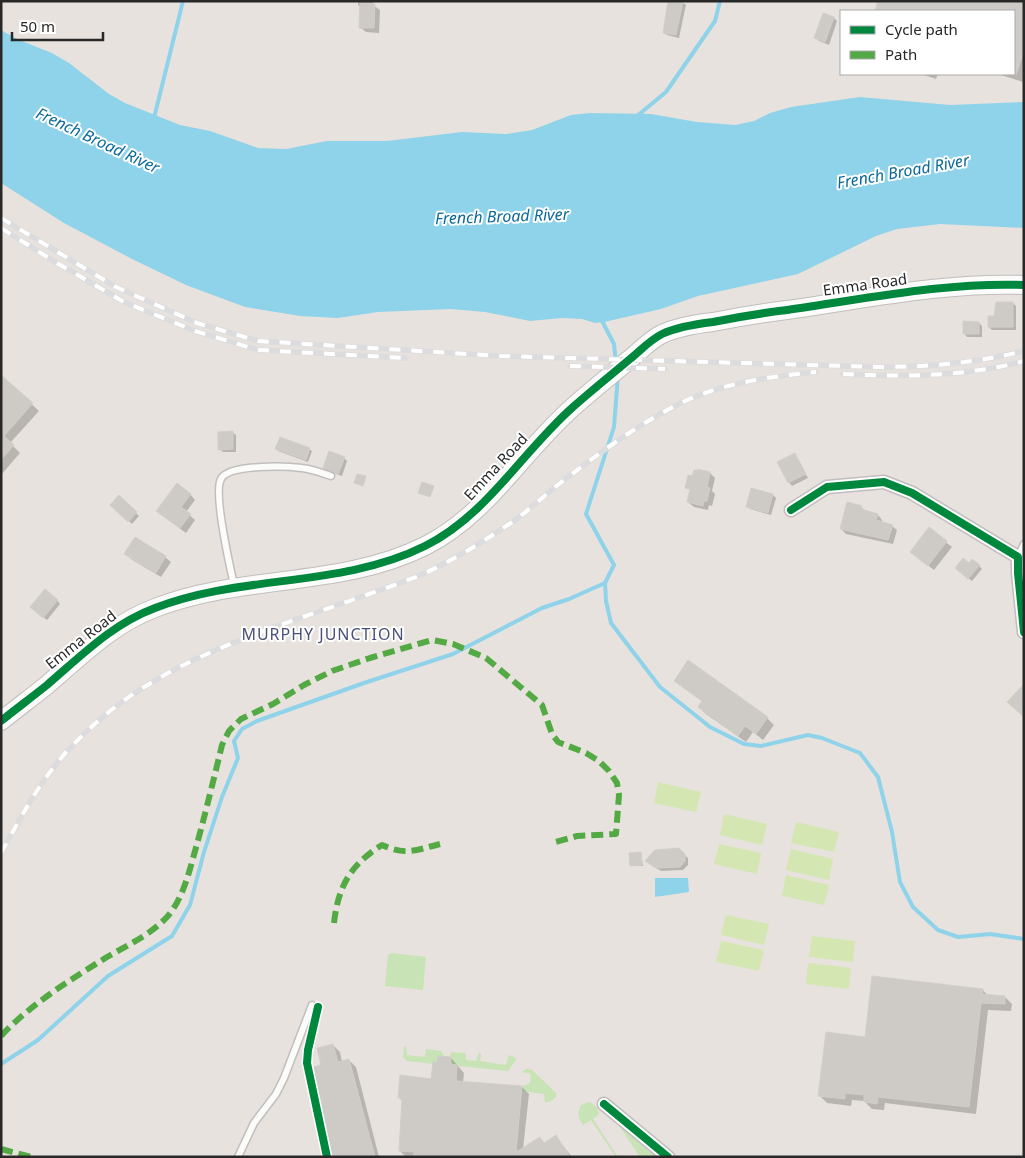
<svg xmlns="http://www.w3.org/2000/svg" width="1025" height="1158" font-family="'Noto Sans',sans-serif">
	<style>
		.green { fill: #c8e3b5 }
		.pitch { fill: #d4e7b2 }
		.water { fill: #8fd3ea }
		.shadow { fill: #0003 }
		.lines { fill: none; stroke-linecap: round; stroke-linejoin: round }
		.stream { stroke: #8fd3ea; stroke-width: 4 }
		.building { fill: #cecbc7; stroke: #d2cec9 }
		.lane-casing { stroke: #c0bebf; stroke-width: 9 }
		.street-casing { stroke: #c0bebf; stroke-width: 15 }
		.secondary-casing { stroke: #c0bebf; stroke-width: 20 }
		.lane { stroke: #fbfbfa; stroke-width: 6 }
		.street { stroke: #fbfbfa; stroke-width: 12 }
		.secondary { stroke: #fbfbfa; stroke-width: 18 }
		.rail-casing { stroke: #dcdcde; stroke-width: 5.5 }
		.rail { stroke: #fff; stroke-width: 4; stroke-dasharray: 11; stroke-linecap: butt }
		.quiet { stroke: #53aa44; stroke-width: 6; stroke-dasharray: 12 6; stroke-linecap: butt }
		.cycleway-casing { stroke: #fff; stroke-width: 11 }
		.cycleway { stroke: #00873e; stroke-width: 8 }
		.labels { text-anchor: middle; stroke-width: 4; stroke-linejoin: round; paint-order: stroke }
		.street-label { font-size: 15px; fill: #282828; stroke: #fff }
		.water-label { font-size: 16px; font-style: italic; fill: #0b699a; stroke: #fff }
		.neighbourhood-label { font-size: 16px; letter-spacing: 1px; fill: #485179; stroke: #fff }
	</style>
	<rect width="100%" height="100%" fill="#e7e2dd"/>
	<g class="green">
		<polygon points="391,953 426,957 423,990 385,986 388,955"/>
		<polygon points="404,1046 406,1047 407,1055 425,1057 426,1049 441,1051 443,1054 443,1065 407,1061 403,1057"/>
		<polygon points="452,1052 466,1053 466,1060 476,1061 479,1052 481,1054 480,1061 506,1065 509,1055 516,1058 516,1060 508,1071 449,1065 450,1054"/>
		<path d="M526 1069 532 1070 556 1093V1097C552 1101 550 1102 545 1102L544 1094 522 1091 523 1086 530 1083 531 1074 522 1072Z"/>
		<path d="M589 1102C595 1104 598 1108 599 1114L593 1119 618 1157H616L591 1120 583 1125C578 1118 577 1113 581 1105Z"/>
		<polygon points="618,1124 656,1157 640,1157"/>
	</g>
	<g class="pitch">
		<polygon points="658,782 701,792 696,812 654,803"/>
		<polygon points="724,814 767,824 762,845 720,835"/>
		<polygon points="796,822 839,832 834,852 791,843"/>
		<polygon points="719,844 761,853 757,874 714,864"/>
		<polygon points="791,849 833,859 829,880 786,870"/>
		<polygon points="786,875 829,885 824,905 782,896"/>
		<polygon points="726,915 769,924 764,945 721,935"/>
		<polygon points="812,936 855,941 853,962 809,957"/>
		<polygon points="721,941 764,950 759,971 716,962"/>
		<polygon points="808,963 851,968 849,989 806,984"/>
	</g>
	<g class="water">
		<polygon points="1,30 19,40 52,53 69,63 109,94 125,103 180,125 210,131 258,148 286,149 327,141 387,141 462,132 506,134 532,130 571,115 590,113 651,114 697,122 735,125 754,121 770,113 791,107 860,97 950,105 1024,102 1024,228 940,224 897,229 876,236 798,274 698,296 661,309 604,322 595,323 582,319 562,318 530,321 485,312 451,309 378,312 338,318 300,316 245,307 186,285 132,259 64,223 1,183"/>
		<polygon points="655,878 688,878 689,892 655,897"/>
	</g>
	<g class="shadow">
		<polygon points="358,1 373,1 373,5 380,10 379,33 366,32 360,27 361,8 358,5"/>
		<polygon points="879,1 1024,1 1023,82 998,74 1014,74 1014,11 876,11"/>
		<polygon points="682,2 686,5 679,38 667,35 664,32"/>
		<polygon points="824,15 834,18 837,21 829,45 819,41 816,38"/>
		<polygon points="921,74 938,74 936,79"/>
		<polygon points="1013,303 1016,306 1016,330 992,330 989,327 995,317"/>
		<polygon points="979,323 982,326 982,337 967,337 964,333"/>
		<polygon points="1,376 39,411 10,443 20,453 1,475"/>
		<polygon points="232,432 236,435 236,452 223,452 220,449"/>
		<polygon points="276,449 309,449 312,451 308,462 278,451"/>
		<polygon points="794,454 808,478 792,486 789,482"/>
		<polygon points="344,458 347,461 342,476 328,471 324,468"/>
		<polygon points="698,472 710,473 715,478 712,491 715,494 712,506 709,505 708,510 694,507 688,502 691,492 687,487"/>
		<polygon points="190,494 195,500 186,512 195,520 186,533 163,516"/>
		<polygon points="773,495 776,498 771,515 750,509 747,506"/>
		<polygon points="119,497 139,516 132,524 112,505"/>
		<polygon points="861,507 867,512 878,515 882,520 881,522 892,526 897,530 893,544 846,534 841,529"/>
		<polygon points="929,529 952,547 934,570 916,556"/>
		<polygon points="135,539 165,557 171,562 161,577 131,559 126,554"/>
		<polygon points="969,564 979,566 982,569 972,581 959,571"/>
		<polygon points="57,600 60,604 47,620 35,610"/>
		<polygon points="675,680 767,718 774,725 763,740 753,732 746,742 706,714 699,707 703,702"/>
		<polygon points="678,849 688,858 688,865 683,870 661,871 650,864"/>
		<polygon points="641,853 643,866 632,866 631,865"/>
		<polygon points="983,990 988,996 1005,997 1012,1004 1011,1011 988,1010 976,1114 885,1103 884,1110 872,1109 864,1101 852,1100 851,1106 827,1103 820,1096 866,1038"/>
		<polygon points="333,1045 340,1052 342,1062 349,1060 356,1067 379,1157 334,1157 323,1066"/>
		<polygon points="451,1058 464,1073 463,1083 522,1087 529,1094 523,1149 540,1138 545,1144 556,1137 572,1157 406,1157 400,1151 403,1102 399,1097 432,1080"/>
	</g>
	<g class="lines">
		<g class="stream">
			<polyline points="637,116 666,92 715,21 720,1"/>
			<polyline points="154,118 183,1"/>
			<polyline points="601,319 614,344 616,363"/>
			<polyline points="618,375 614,427 586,514 614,565 605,583 606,601 611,623 660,687 710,727 744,744 761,746 808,735 822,738 860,753 878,777 892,832 900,882 913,907 938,930 958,937 990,934 1024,939"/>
			<polyline points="1,1064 38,1040 108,976 172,936 190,905 204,852 222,797 238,758 234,741 242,729 257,721 364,683 453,654 542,608 569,599 605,583"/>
		</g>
	</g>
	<g class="building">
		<polygon points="668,1 683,1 676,35 663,33"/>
		<polygon points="878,1 1024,1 1024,50 1016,75 1014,74 1014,11 875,11"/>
		<polygon points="360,3 375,4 374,28 359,28"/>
		<polygon points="823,13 834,17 825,42 814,38"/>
		<polygon points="996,302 1013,302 1013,327 988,327 988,316 994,316"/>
		<polygon points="963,321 979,322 979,334 963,334"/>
		<polygon points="1,375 33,403 4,436 14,445 1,460"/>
		<polygon points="233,431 233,449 218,450 218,432"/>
		<polygon points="280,437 310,448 306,460 275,449"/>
		<polygon points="329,451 345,457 338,474 323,468"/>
		<polygon points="795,453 806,474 788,483 777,462"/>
		<polygon points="697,469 710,472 707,487 710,488 707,501 704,501 703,506 687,502 690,489 685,488 688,475 692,476 694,470 697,471"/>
		<polygon points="357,474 366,476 363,486 354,483"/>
		<polygon points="422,482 434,486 430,497 418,493"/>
		<polygon points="177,483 191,494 181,507 191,514 180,528 156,511"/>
		<polygon points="751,488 773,494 768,513 746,507"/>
		<polygon points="119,495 137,512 128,522 110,505"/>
		<polygon points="847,502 862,506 861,509 878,514 876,520 893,525 888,540 840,529"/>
		<polygon points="929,527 947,541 928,566 910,552"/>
		<polygon points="135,537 166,556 156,573 124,554"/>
		<polygon points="963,558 969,563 972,559 980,565 968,579 955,568"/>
		<polygon points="45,589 58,600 43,618 30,607"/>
		<polygon points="688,660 768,717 756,734 745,726 738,736 698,707 702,701 674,681"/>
		<polygon points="1024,684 1024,717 1007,702"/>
		<polygon points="679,848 685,854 685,861 680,867 656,868 645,861 655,850"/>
		<polygon points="641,852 642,865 630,866 629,853"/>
		<polygon points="872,976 983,989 982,994 1005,996 1005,1004 981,1003 969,1107 878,1097 877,1104 864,1102 864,1095 845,1093 845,1099 818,1096 826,1032 865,1037"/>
		<polygon points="333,1044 338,1062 349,1059 375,1157 333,1157 310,1068 321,1065 317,1048"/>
		<polygon points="438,1056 451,1057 451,1064 457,1065 456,1081 522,1086 516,1152 540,1137 544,1143 556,1135 570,1157 412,1157 415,1152 399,1151 402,1098 398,1098 400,1075 431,1079 433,1062 437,1062"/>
	</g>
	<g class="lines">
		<defs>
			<g id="lane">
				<polyline points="1018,557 1024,544"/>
				<path d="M234 585C230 567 213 493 221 479 228 464 286 466 302 468 312 469 322 473 331 476"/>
				<polyline points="238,1157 254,1123 276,1094 284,1078 312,1005"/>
			</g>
			<g id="street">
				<polyline points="791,510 827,487 884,482 912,493 1018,557 1018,573 1024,632"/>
				<polyline points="604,1104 668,1157"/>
			</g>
			<path id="secondary" d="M1 721C16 709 32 697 47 685 81 656 112 624 155 608 242 574 341 588 425 546 487 515 522 452 573 407 591 391 611 375 630 359 641 350 650 340 662 334 677 327 696 324 713 322 738 317 762 313 787 310 865 299 945 282 1024 285"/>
		</defs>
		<use href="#lane" class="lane-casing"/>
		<use href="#street" class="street-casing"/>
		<use href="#secondary" class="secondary-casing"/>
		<use href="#lane" class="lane"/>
		<use href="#street" class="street"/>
		<use href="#secondary" class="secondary"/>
		<defs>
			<g id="rail">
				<path d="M1 218 116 287 197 323 258 341 500 356 880 367C931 367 974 363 1024 351"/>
				<polyline points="1,228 52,260 124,302 195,331 258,350 405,358"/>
				<polyline points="570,366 665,369"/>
				<path d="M843 374C903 377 965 377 1024 361"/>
				<path d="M1 853C22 815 42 777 72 746 135 679 211 650 294 620 335 606 376 592 416 577 451 562 483 542 515 520 530 509 544 496 559 484 598 454 638 424 683 402 726 382 770 377 816 372"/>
			</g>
		</defs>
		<use href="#rail" class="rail-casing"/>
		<use href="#rail" class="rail"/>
		<g class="quiet">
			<path d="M334 923C338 887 350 865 382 845 406 856 416 850 440 844"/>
			<path d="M1 1036C31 1004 70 980 107 957 128 945 150 935 167 917 184 898 190 868 197 844 206 811 214 778 222 745L229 731 241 719 273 704 304 685 332 671 370 658 432 640 453 644 486 658 542 705 552 734 558 742 586 753 599 761 609 771 617 783 619 795 616 834 577 836 556 842"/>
			<polyline points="1,1149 31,1157"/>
		</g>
		<defs>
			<g id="cycleway">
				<polyline points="791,510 827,487 884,482 912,493 1018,557 1018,573 1024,632"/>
				<path d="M1 721C16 709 32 697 47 685 81 656 112 624 155 608 242 574 341 588 425 546 487 515 522 452 573 407 591 391 611 375 630 359 641 350 650 340 662 334 677 327 696 324 713 322 738 317 762 313 787 310 865 299 945 282 1024 285"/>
				<polyline points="318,1007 308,1050 307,1063 327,1157"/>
				<polyline points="604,1104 668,1157"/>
			</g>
		</defs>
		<use href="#cycleway" class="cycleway-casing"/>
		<use href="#cycleway" class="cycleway"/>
	</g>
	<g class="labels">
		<g class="street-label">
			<text transform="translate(865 285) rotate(-8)" y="5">Emma Road</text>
			<text transform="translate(496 467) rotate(-47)" y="5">Emma Road</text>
			<text transform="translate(81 640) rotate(-38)" y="5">Emma Road</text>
		</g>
		<g class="water-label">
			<text transform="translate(98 140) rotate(25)" y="6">French Broad River</text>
			<text transform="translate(903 171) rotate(-10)" y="6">French Broad River</text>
			<text transform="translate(502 216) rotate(-2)" y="6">French Broad River</text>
		</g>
		<g class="neighbourhood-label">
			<text x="323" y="640">MURPHY JUNCTION</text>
		</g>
	</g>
	<rect width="1025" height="1158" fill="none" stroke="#282828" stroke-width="5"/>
	<rect x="840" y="10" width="175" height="65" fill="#ffffff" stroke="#a9a9a9"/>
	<rect x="850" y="26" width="25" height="8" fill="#00873e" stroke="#a9a9a9"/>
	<text x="885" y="35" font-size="15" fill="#282828">Cycle path</text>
	<rect x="850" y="51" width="25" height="8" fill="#53aa44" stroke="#a9a9a9"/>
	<text x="885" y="60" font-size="15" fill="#282828">Path</text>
	<path d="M12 32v8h91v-8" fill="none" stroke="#282828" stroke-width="2.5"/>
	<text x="20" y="32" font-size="15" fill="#282828" stroke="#ffffff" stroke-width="4" paint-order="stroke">50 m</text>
</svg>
